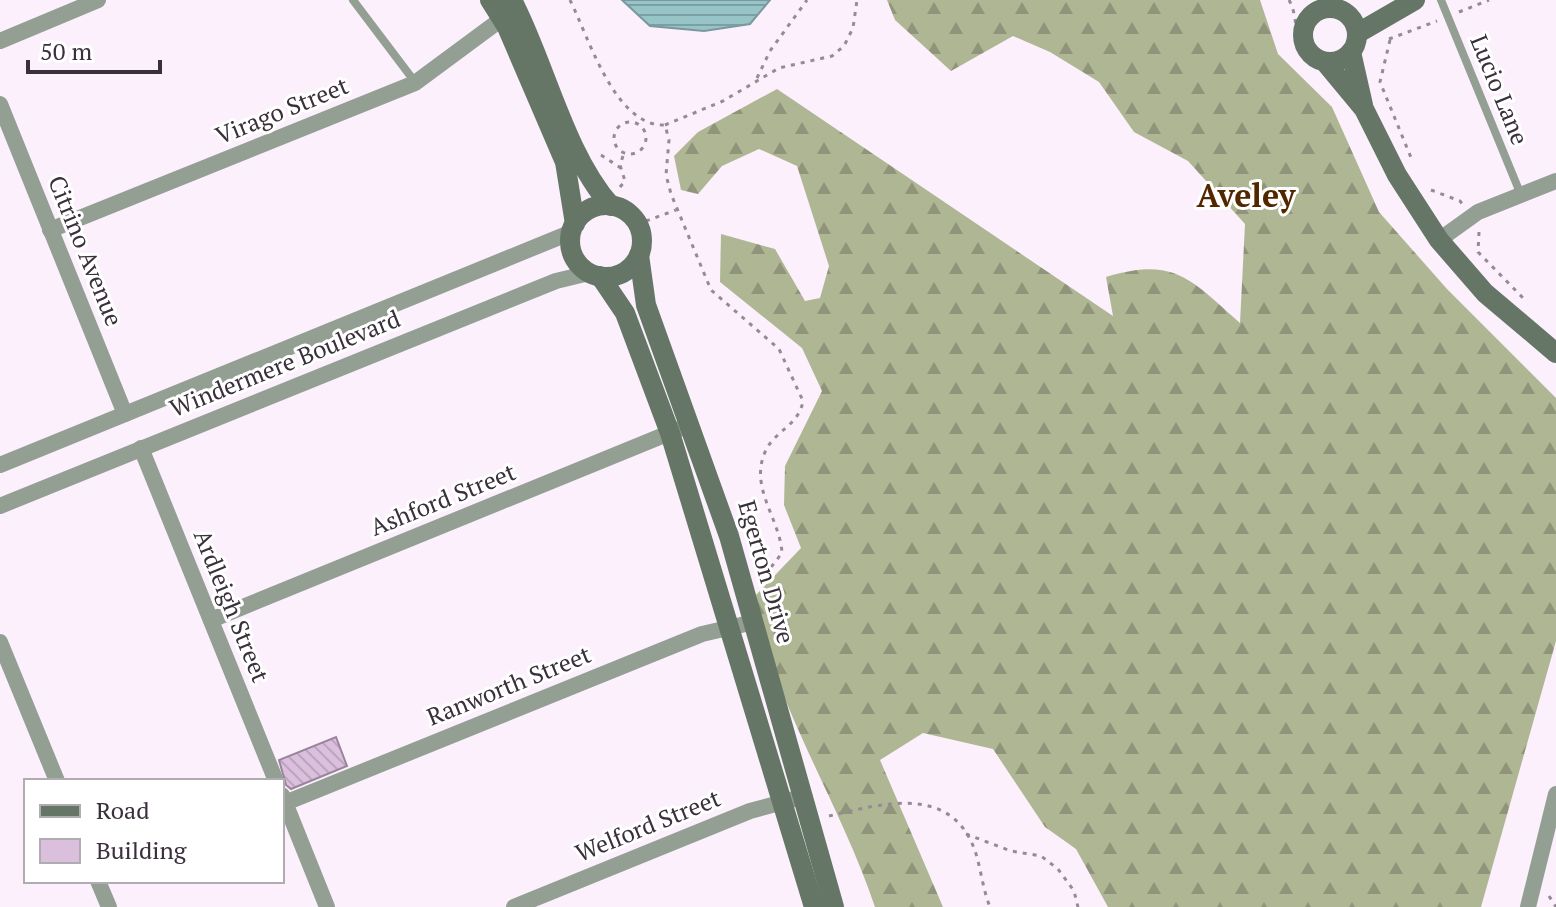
<svg xmlns="http://www.w3.org/2000/svg" width="1556" height="907" font-family="'PT Serif',serif">
	<style>
		.forest { fill: url(#forest-firs) }
		.water { fill: url(#water-rules); stroke: #7a989d; stroke-width: 2 }
		.building { fill: url(#building-back-hatch); stroke: #9b839e; stroke-width: 2 }
		.lines { fill: none; stroke-linecap: round; stroke-linejoin: round }
		.path { stroke: #958a96; stroke-width: 3; stroke-dasharray: 4 6; stroke-linecap: butt }
		.lane { stroke: #939f93; stroke-width: 8 }
		.street { stroke: #939f93; stroke-width: 16 }
		.secondary { stroke: #657666; stroke-width: 20 }
		.labels { text-anchor: middle; stroke-width: 6; stroke-linejoin: round; paint-order: stroke }
		.street-label { font-size: 24px; fill: #3a303b; stroke: #fff }
		.district-label { font-size: 32px; font-weight: bold; fill: #522700; stroke: #fff }
	</style>
	<defs>
		<pattern id="forest-firs" width="22" height="20" patternUnits="userSpaceOnUse" patternTransform="scale(2)"><rect width="22" height="20" fill="#afb694"/><path d="M5 1l3.5 6h-7zM16 11l3.5 6h-7z" fill="#8f947a"/></pattern>
		<pattern id="water-rules" width="6" height="5" patternUnits="userSpaceOnUse" patternTransform="scale(2)"><rect width="6" height="5" fill="#96c4c7"/><path d="M0 2.5h6" fill="none" stroke="#7ba0a3"/></pattern>
		<pattern id="building-back-hatch" width="6" height="6" patternUnits="userSpaceOnUse" patternTransform="scale(2)"><rect width="6" height="6" fill="#dac0dd"/><path d="M-1 5l2 2M0 0l6 6M5-1l2 2" fill="none" stroke="#bca5bf"/></pattern>
	</defs>
	<rect width="100%" height="100%" fill="#fbf0fc"/>
	<path class="forest" d="M887 0H1260L1278 54 1332 107 1379 212 1447 289 1556 398V641L1481 907H1108L1076 849 1045 827 993 749 923 733 880 760 943 907H875C846 821 798 742 769 656 763 636 760 615 756 595L801 548 784 505 785 466 822 391 802 348 720 282 721 234 775 249 805 301 820 298 829 266 797 166 759 149 722 166 698 194 681 190 674 156 698 132 777 89 1113 316 1106 277C1175 256 1191 280 1240 323L1245 224 1188 161 1134 132 1099 82 1050 52 1013 36 951 71 895 20Z"/>
	<polygon class="water" points="622,0 770,0 750,24 704,31 650,26"/>
	<polygon class="building" points="336,737 347,766 291,789 286,785 279,760"/>
	<g class="lines">
		<g class="path">
			<path d="M570 0C589 38 615 127 665 125L669 140 666 175 671 194 711 290 779 349 803 401C799 425 775 431 766 450 748 487 780 518 782 553L772 566 758 571"/>
			<path d="M1289 0C1300 20 1292 41 1306 60"/>
			<polyline points="1459,12 1489,0"/>
			<polyline points="1389,39 1437,21"/>
			<polyline points="1390,40 1380,82 1412,160"/>
			<polyline points="757,78 770,51 807,0"/>
			<circle cx="630" cy="138" r="16"/>
			<polyline points="665,125 723,101 779,68 832,56 844,46 853,28 857,0"/>
			<polyline points="601,155 621,168"/>
			<polyline points="620,187 625,181 620,165 624,153"/>
			<polyline points="1431,190 1460,201 1463,205"/>
			<polyline points="630,206 646,221 648,238"/>
			<polyline points="646,221 676,210"/>
			<polyline points="1479,232 1478,252 1526,301"/>
			<path d="M829 816C881 804 949 784 974 848 981 867 982 887 990 907"/>
			<polyline points="966,834 1011,851 1041,856 1058,869 1074,891 1078,907"/>
			<polyline points="1549,896 1556,907"/>
		</g>
		<g class="lane">
			<polyline points="353,0 415,82"/>
			<polyline points="1441,0 1521,195"/>
		</g>
		<g class="street">
			<polyline points="0,41 98,0"/>
			<polyline points="0,104 125,414"/>
			<polyline points="50,230 415,83 511,12"/>
			<polyline points="1439,240 1478,212 1556,181"/>
			<polyline points="141,448 276,781"/>
			<polyline points="0,465 572,232"/>
			<polyline points="0,506 556,281 589,273"/>
			<polyline points="211,620 679,429"/>
			<polyline points="0,642 57,781"/>
			<polyline points="282,795 327,907"/>
			<polyline points="285,803 702,634 754,622"/>
			<polyline points="98,881 109,907"/>
			<polyline points="514,907 750,811 794,799"/>
			<polyline points="1528,907 1556,794"/>
		</g>
		<g class="secondary">
			<polyline points="490,0 507,27 565,162 575,224"/>
			<path d="M512 0C545 63 564 153 611 206"/>
			<circle cx="1330" cy="35" r="27"/>
			<polyline points="1358,33 1415,0"/>
			<polyline points="1351,52 1363,105"/>
			<polyline points="1325,62 1364,109 1397,175 1439,240 1485,293 1556,353"/>
			<circle cx="606" cy="241" r="36"/>
			<polyline points="639,255 646,305 729,536 834,907"/>
			<polyline points="600,276 625,313 670,433 814,907"/>
		</g>
	</g>
	<g class="labels">
		<g class="street-label">
			<text transform="translate(1499 90) rotate(68)" y="8">Lucio Lane</text>
			<text transform="translate(282 111) rotate(-22)" y="8">Virago Street</text>
			<text transform="translate(85 251) rotate(68)" y="8">Citrino Avenue</text>
			<text transform="translate(285 364) rotate(-22)" y="8">Windermere Boulevard</text>
			<text transform="translate(443 500) rotate(-22)" y="8">Ashford Street</text>
			<text transform="translate(766 572) rotate(74)" y="8">Egerton Drive</text>
			<text transform="translate(231 606) rotate(68)" y="8">Ardleigh Street</text>
			<text transform="translate(509 686) rotate(-22)" y="8">Ranworth Street</text>
			<text transform="translate(648 826) rotate(-22)" y="8">Welford Street</text>
		</g>
		<g class="district-label">
			<text x="1246" y="207">Aveley</text>
		</g>
	</g>
	<rect x="24" y="779" width="260" height="104" fill="#ffffff" stroke="#b0acb1" stroke-width="2"/>
	<rect x="40" y="805" width="40" height="12" fill="#657666" stroke="#b0acb1" stroke-width="2"/>
	<text x="96" y="819" font-size="24" fill="#3a303b">Road</text>
	<rect x="40" y="839" width="40" height="24" fill="#dac0dd" stroke="#b0acb1" stroke-width="2"/>
	<text x="96" y="859" font-size="24" fill="#3a303b">Building</text>
	<path d="M28 60v12h132v-12" fill="none" stroke="#3a303b" stroke-width="4"/>
	<text x="40" y="60" font-size="24" fill="#3a303b" stroke="#ffffff" stroke-width="6" paint-order="stroke">50 m</text>
</svg>
